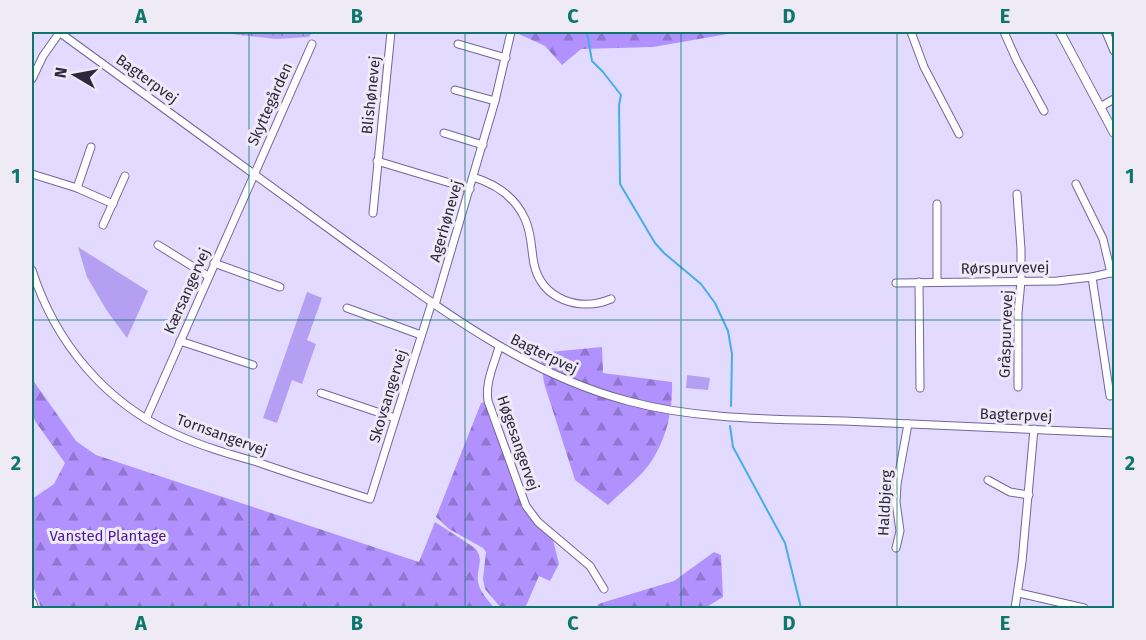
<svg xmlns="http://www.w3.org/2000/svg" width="1146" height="640" font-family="'Fira Sans',sans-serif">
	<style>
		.grass { fill: #b59ff2 }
		.forest { fill: url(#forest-firs) }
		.park { fill: url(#park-crowns) }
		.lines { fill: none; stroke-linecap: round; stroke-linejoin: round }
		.stream { stroke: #46aee5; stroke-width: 2 }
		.minor-casing { stroke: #74659b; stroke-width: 9 }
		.tertiary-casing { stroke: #74659b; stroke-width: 10 }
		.minor { stroke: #fff; stroke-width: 7 }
		.tertiary { stroke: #fff; stroke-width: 8 }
		.grid { fill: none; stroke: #0f766e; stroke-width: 1.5; stroke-opacity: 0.55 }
		.labels { text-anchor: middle; stroke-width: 6; stroke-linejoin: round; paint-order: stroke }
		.street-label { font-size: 15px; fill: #2e283f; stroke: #eeebf7 }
		.park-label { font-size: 15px; fill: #4f1797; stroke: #eeebf7 }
		.neatline { fill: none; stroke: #0f766e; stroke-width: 2 }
		.grid-label { font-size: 20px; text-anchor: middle; font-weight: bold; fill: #0f766e }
	</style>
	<defs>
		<pattern id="forest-firs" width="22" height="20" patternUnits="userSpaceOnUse" patternTransform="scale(1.5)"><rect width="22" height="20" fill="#b191fe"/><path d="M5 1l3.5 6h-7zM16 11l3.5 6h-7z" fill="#9076cf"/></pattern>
		<pattern id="park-crowns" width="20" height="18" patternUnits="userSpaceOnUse" patternTransform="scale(1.5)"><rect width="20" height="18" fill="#b59ff2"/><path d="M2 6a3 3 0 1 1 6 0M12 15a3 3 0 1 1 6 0" fill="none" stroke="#9482c5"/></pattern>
	</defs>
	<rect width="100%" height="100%" fill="#e2daff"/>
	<g class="grass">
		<polygon points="78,247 148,291 127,338 107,311 87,277"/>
		<polygon points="307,292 322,298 307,340 316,344 302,384 292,380 277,423 263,418"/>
		<polygon points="687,375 710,378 708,390 686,388"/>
	</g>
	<g class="forest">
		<polygon points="519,32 739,32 653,47 581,49 562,65 545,46 519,34"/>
		<path d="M602 347 603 373 672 382C673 411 666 442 648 466 637 480 621 492 608 505L575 480 544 383 540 353Z"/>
		<path d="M32 379 76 441 96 455 419 562 435 522 475 548C485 560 476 568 478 582 480 592 488 600 494 608H41L32 583V499L54 484 65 463 35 421 32 412Z"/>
		<polygon points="486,402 522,505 532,520 553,540 559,564 550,581 539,576 525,608 501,608 485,589 483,579 486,552 483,548 449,529 436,517 481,403"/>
		<polygon points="714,552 721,555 723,597 705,608 597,608 598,604 674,581"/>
	</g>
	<polygon class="park" points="213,32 312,32 309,37 276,39"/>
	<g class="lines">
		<g class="stream">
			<polyline points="587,32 592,61 603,72 621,95 619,105 620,184 655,243 664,253 701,284 715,303 728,331 732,354 731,406"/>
			<polyline points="730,426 733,447 785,543 801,608"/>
		</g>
		<defs>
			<g id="minor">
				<path d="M59 32C158 103 255 176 354 247 441 309 523 373 628 401 698 420 773 419 844 421 934 425 1024 429 1114 433"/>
				<polyline points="911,32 924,67 959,134"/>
				<polyline points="1004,32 1017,61 1044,111"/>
				<polyline points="1106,32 1114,51"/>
				<polyline points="458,44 506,58"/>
				<polyline points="32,79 43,56 60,32"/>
				<polyline points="455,90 495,101"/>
				<polyline points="1100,107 1114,99"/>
				<polyline points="444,133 483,145"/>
				<polyline points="377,161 470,189"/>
				<polyline points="32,174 77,188 113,204"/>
				<path d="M473 177C496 184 515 197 525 219 532 234 531 249 534 264 542 300 580 312 611 299"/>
				<polyline points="1076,184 1103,239 1111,273"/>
				<polyline points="77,188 91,147"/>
				<polyline points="1017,194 1021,249 1021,281 1018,313 1018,387"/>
				<polyline points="373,213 391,32"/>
				<polyline points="103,225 125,176"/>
				<polyline points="158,245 208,276"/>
				<polyline points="214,263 280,287"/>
				<path d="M32 270C55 342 105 403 175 434 201 446 229 454 257 462 294 475 332 487 370 499L432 302"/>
				<polyline points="1092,277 1110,396"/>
				<polyline points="919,282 920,388"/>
				<polyline points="937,282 937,204"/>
				<polyline points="896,283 1057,281 1092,277 1114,272"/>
				<polyline points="435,305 495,101 511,32"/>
				<polyline points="347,308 421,335"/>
				<polyline points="180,341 253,365"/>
				<path d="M499 347C494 365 485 382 488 401L526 506 538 522 590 566 604 589"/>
				<polyline points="321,393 395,418"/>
				<polyline points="146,419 312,44"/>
				<polyline points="988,480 1010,492 1029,495"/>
				<polyline points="896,548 900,531 896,502 897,484 908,424"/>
				<polyline points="1019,593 1084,608"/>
				<polyline points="1015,608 1022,562 1034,429"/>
			</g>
			<g id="tertiary">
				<polyline points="1060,32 1114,133"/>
				<polyline points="32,602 34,608"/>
			</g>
		</defs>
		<use href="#minor" class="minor-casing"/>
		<use href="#tertiary" class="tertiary-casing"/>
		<use href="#minor" class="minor"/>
		<use href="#tertiary" class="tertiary"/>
	</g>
	<path class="grid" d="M249 32V608M465 32V608M681 32V608M897 32V608M32 320H1114"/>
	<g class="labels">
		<g class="street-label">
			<text transform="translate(147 79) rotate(36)" y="5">Bagterpvej</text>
			<text transform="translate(371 95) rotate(-84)" y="5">Blishønevej</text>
			<text transform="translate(270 104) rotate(-66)" y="5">Skyttegården</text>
			<text transform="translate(446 221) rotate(-74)" y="5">Agerhønevej</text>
			<text transform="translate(1005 268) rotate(-1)" y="5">Rørspurvevej</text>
			<text transform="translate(187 291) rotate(-66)" y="5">Kærsangervej</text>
			<text transform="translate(1006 334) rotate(-88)" y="5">Gråspurvevej</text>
			<text transform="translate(544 354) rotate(26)" y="5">Bagterpvej</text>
			<text transform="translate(388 396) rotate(-73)" y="5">Skovsangervej</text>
			<text transform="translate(1016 415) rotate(2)" y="5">Bagterpvej</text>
			<text transform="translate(222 435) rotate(20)" y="5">Tornsangervej</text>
			<text transform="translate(518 443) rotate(71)" y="5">Høgesangervej</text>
			<text transform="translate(885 503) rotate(-87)" y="5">Haldbjerg</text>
		</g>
		<g class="park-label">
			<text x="108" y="541">Vansted Plantage</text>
		</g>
	</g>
	<rect width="1146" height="640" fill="none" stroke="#eeebf7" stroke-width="66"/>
	<g transform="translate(75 75) rotate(280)" stroke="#eeebf7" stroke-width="4.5" paint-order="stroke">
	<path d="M0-4.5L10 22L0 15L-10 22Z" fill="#2e283f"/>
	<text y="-9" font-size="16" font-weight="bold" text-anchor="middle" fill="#2e283f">N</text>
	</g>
	<rect x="33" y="33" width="1080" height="574" class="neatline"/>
	<g class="grid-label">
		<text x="141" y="23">A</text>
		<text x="357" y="23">B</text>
		<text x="573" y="23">C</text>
		<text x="789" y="23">D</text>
		<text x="1005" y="23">E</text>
		<text x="16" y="183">1</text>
		<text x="1130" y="183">1</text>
		<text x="16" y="470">2</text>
		<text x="1130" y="470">2</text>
		<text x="141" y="630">A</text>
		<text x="357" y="630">B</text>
		<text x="573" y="630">C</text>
		<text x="789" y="630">D</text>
		<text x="1005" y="630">E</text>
	</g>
</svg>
